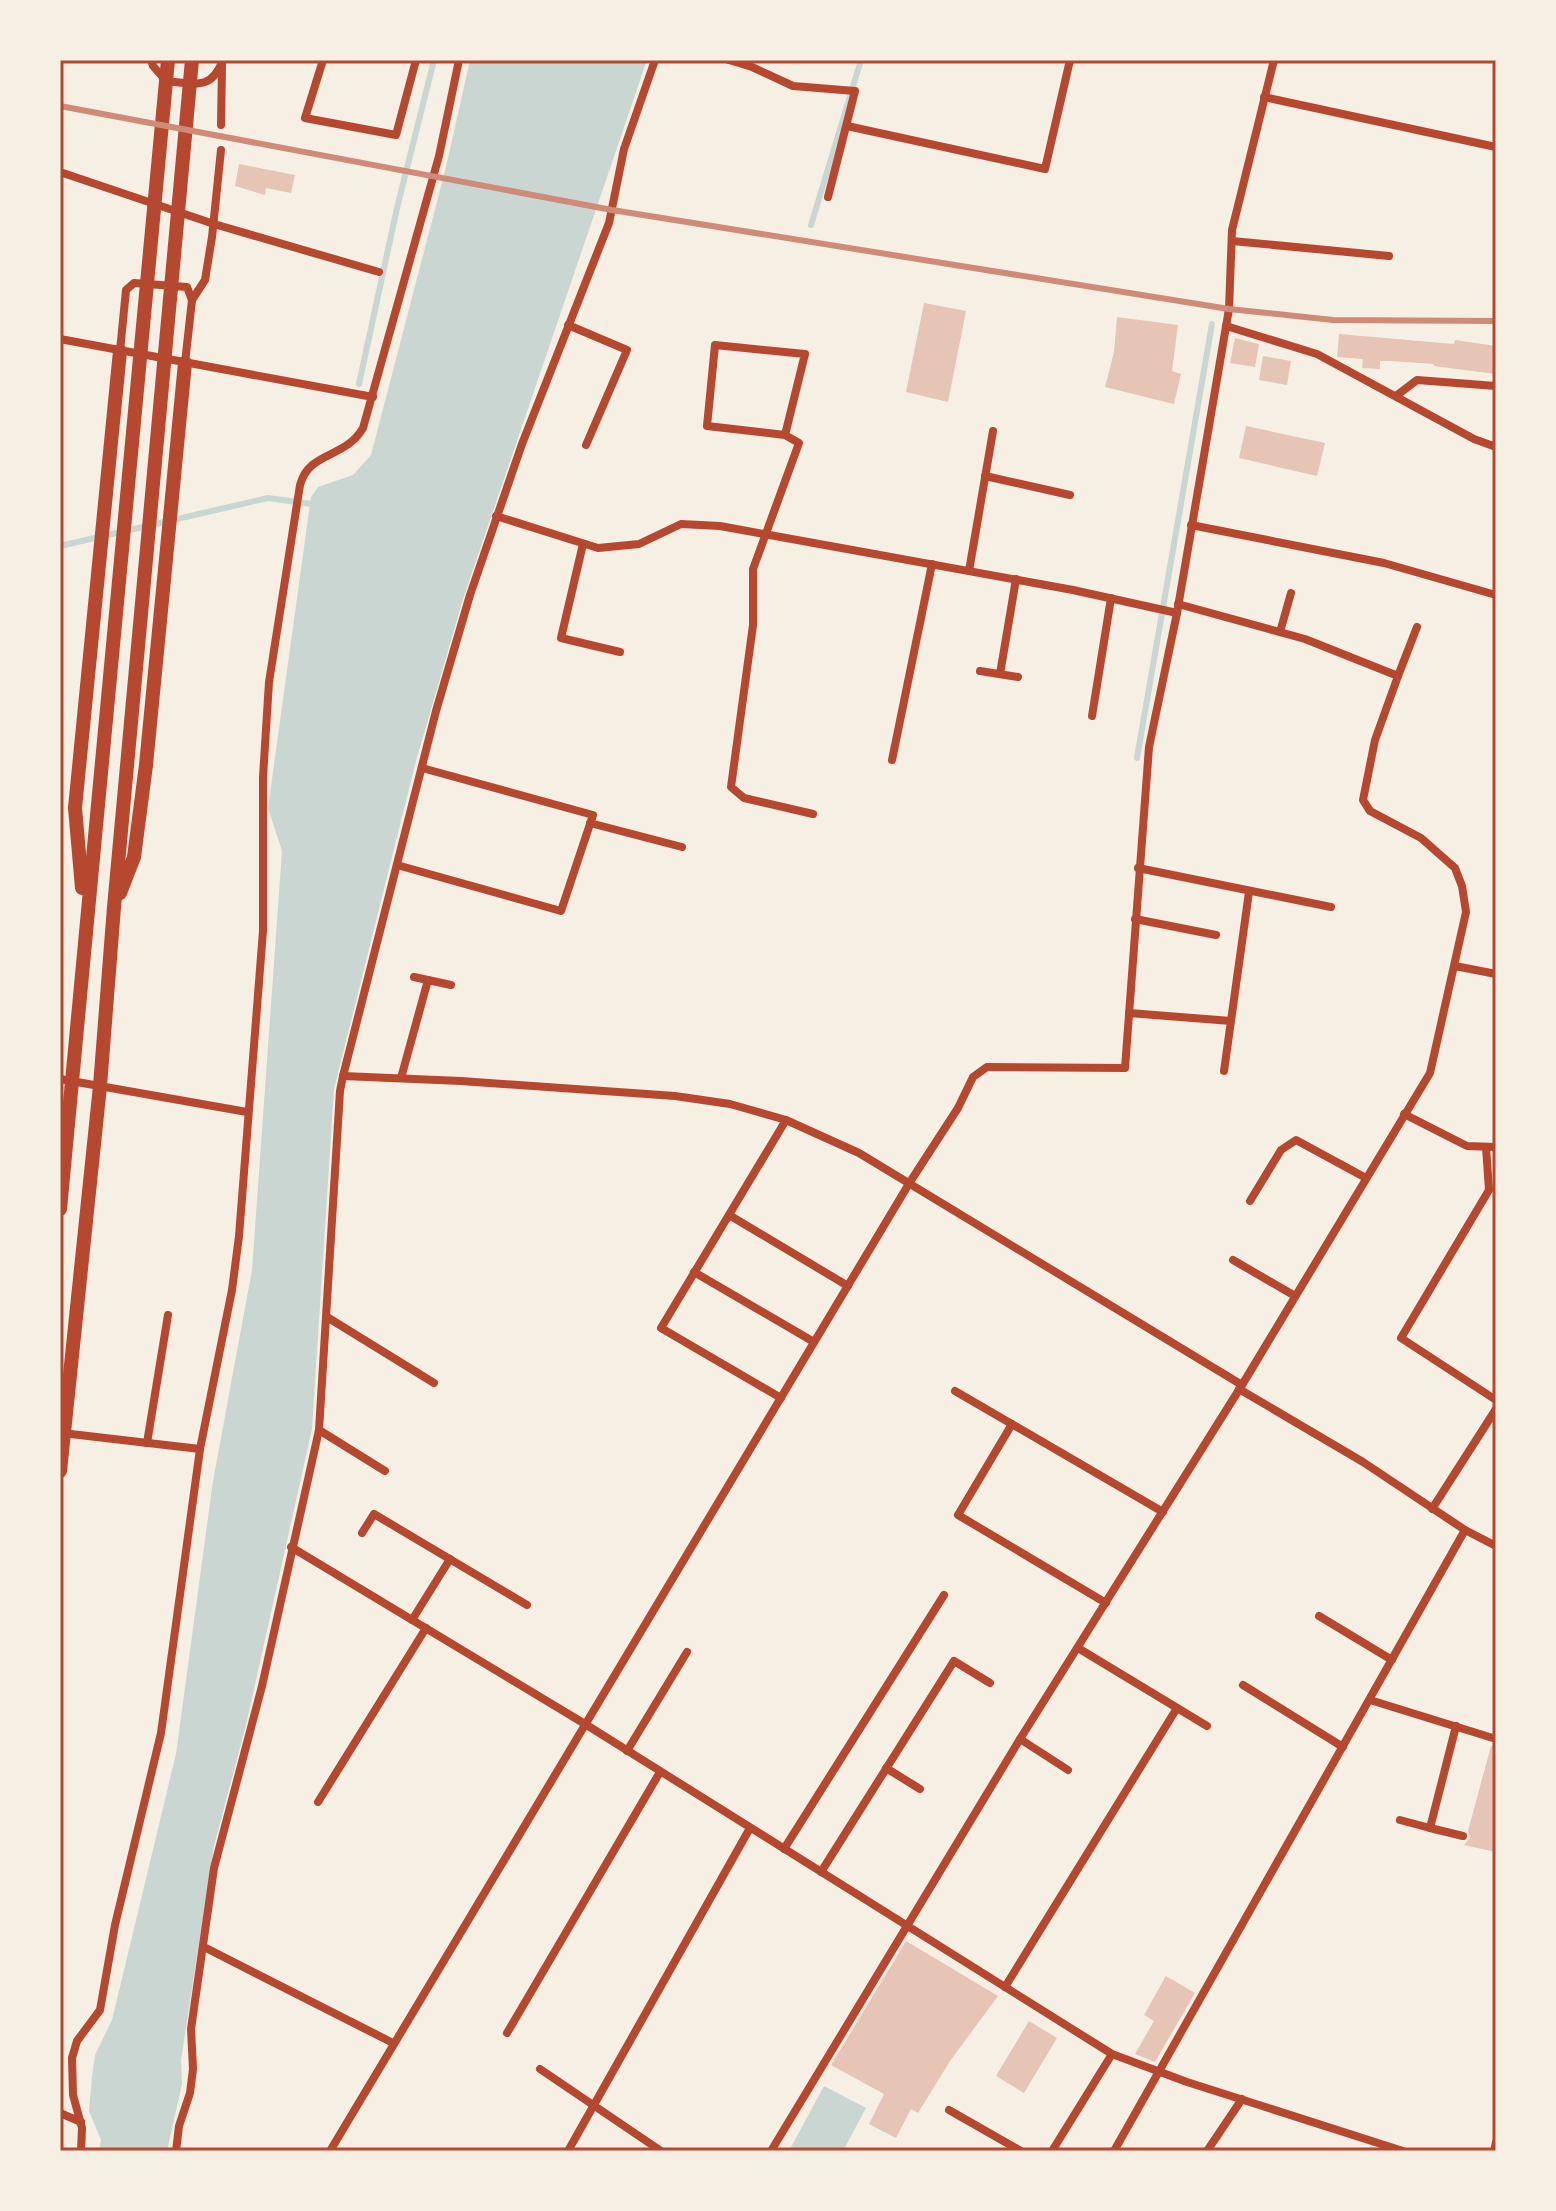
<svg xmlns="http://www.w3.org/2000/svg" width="1556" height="2211" font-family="Figtree,sans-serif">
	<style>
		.water { fill: #c9d6d2 }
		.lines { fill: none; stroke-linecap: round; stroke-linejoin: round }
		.stream { stroke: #c9d6d2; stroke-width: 6 }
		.building { fill: #e6c5b7 }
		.minor { stroke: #b5482f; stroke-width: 8 }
		.primary { stroke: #b5482f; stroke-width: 14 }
		.rail { stroke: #cf8b77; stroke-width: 6 }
		.neatline { fill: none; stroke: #b5482f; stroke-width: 3 }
	</style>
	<rect width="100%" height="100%" fill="#f6efe4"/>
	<g class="water">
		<polygon points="470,60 647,60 463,599 416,761 334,1089 312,1429 246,1725 214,1846 181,2060 182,2084 167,2151 99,2151 101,2140 89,2111 92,2077 95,2055 112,2020 176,1754 213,1481 252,1270 282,851 268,808 311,497 318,487 353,475 371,455 446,167"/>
		<polygon points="824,2086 866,2108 843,2151 789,2151"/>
	</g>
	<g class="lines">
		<g class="stream">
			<polyline points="811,225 861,60"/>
			<polyline points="359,384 397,208 434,60"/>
			<polyline points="60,546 268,498 319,505"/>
			<polyline points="1137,758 1212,324"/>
		</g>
	</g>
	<g class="building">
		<polygon points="239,164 295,175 291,193 266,188 265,195 235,186"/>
		<polygon points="924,303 966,311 948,402 906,392"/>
		<polygon points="1117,317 1178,325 1172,371 1181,374 1174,404 1105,387 1114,352"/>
		<polygon points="1339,334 1454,344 1455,340 1496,346 1496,374 1434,366 1434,364 1391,361 1380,361 1380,369 1362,368 1363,359 1337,357"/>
		<polygon points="1235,338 1259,344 1255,367 1230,363"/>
		<polygon points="1263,356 1291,361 1287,385 1259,380"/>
		<polygon points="1246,426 1325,443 1317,476 1239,458"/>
		<polygon points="1491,1746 1496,1747 1496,1852 1464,1845 1470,1838 1468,1831"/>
		<polygon points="906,1941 998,1996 950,2061 918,2113 911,2109 896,2138 869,2124 884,2094 831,2065"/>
		<polygon points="1166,1976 1195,1993 1155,2062 1135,2054 1154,2021 1144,2015"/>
		<polygon points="1029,2021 1057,2038 1024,2093 996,2076"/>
	</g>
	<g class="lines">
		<g class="minor">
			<path d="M151 60 153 66 166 81C195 84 211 91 223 60"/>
			<polyline points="323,60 305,118 396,135 416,60"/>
			<polyline points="729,60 752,67 793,86 855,91 828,197"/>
			<polyline points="1264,97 1496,147"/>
			<polyline points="221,125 222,66"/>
			<polyline points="847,126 1045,169 1070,60"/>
			<polyline points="60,172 214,224 379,272"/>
			<polyline points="1232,241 1389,256"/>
			<polyline points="192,300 205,280 212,237 221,150"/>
			<polyline points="568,325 627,350 586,445"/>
			<polyline points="1226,326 1317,354 1474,439 1496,447"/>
			<polyline points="60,339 373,397"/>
			<polyline points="120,351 126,290 134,283 187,287 192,300 185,363"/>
			<polyline points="1396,396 1417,380 1496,386"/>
			<polyline points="785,435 707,426 715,345 805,354 785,435 799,443 753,569 753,625 731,787 744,798 813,814"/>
			<polyline points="985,476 1070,495"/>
			<polyline points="496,516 598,548 639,544 681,524 720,526 1073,590 1177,613"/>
			<polyline points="1191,525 1384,563 1496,595"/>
			<polyline points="583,544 561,638 620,652"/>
			<polyline points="969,571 993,431"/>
			<polyline points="1178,604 1305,639 1398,676 1417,627"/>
			<polyline points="1280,632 1291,593"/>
			<polyline points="980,671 1018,677"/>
			<polyline points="1000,674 1016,579"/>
			<polyline points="1092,716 1111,598"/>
			<polyline points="892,760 932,564"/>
			<polyline points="590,823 682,847"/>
			<polyline points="397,865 561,911 593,815 422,768"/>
			<polyline points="1138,868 1331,907"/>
			<polyline points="1135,919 1216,935"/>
			<polyline points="1455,966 1496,974"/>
			<polyline points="414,977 428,980"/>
			<polyline points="1129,1013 1231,1021"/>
			<polyline points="1224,1071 1249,892"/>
			<polyline points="343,1076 461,1081 675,1096 730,1104 786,1120 859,1153 1242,1385"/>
			<polyline points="401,1078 428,980 451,985"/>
			<polyline points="60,1079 247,1112"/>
			<polyline points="1404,1114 1467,1146 1496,1147"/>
			<polyline points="1486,1147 1489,1190 1401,1338 1496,1400"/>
			<polyline points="1250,1201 1281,1150 1296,1140 1366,1178"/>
			<polyline points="729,1215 848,1286"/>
			<polyline points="1233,1260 1295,1296"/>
			<polyline points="694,1272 814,1342"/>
			<polyline points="327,1317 434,1383"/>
			<polyline points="1239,1389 1363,1462 1465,1530 1496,1546"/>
			<polyline points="955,1391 1163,1512"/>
			<polyline points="781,1398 661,1328 786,1120"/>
			<polyline points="1012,1424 958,1515 1106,1603"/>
			<polyline points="319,1430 385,1471"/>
			<polyline points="62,1433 200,1449"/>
			<polyline points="147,1443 168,1315"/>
			<polyline points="1432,1509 1496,1409"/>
			<polyline points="362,1533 374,1514 527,1605"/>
			<polyline points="291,1547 585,1724 1112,2054 1187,2082 1403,2151"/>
			<polyline points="1319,1616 1392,1660"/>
			<polyline points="412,1620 450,1559"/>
			<polyline points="1078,1648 1207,1726"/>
			<polyline points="1243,1685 1343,1747"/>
			<polyline points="1370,1700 1496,1739"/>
			<polyline points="1020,1739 1068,1770"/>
			<polyline points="627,1751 687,1652"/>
			<polyline points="886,1768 920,1789"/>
			<polyline points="318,1802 426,1628"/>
			<polyline points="1400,1820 1430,1828 1456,1726"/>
			<polyline points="1430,1828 1463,1836"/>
			<polyline points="784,1849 944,1595"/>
			<polyline points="821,1872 954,1661 990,1683"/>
			<polyline points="204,1947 393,2043"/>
			<polyline points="1005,1987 1177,1708"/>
			<polyline points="507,2033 660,1772"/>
			<polyline points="540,2069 661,2151"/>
			<polyline points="949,2110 1021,2151"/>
			<polyline points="60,2113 81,2122"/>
			<path d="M81 2151 82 2128 73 2095 72 2058 77 2041 100 2010 115 1925 161 1733 200 1449 232 1290 239 1236 263 931V777L269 682 300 485C309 451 345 459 363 428L439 156 459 60"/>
			<polyline points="176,2151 179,2126 190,2093 193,2069 191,2029 214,1868 262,1686 319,1430 340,1091 343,1076 436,711 470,595 522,444 609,223 624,149 655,60"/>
			<polyline points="330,2151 910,1182 958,1108 973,1077 987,1067 1125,1068 1149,747 1177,613 1229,309 1232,230 1274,60"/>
			<polyline points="568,2151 750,1828"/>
			<polyline points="771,2151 1020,1739 1242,1385 1430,1073 1466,912 1462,886 1455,868 1421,838 1370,811 1363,800 1375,740 1398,676"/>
			<polyline points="1052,2151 1112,2054"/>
			<polyline points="1114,2151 1465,1530"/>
			<polyline points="1207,2151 1242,2099"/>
			<polyline points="1494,2151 1496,2142"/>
		</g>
		<g class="primary">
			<polyline points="82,888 75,808 120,351"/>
			<polyline points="120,893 134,857 146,765 185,363"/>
			<polyline points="60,1209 168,60"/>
			<polyline points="60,1471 100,1086 114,907 192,60"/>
		</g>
		<polyline class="rail" points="60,106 612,210 1229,309 1333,320 1496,321"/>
	</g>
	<rect width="1556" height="2211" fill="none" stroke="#f6efe4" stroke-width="124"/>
	<rect x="62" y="62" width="1432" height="2087" class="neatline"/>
</svg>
